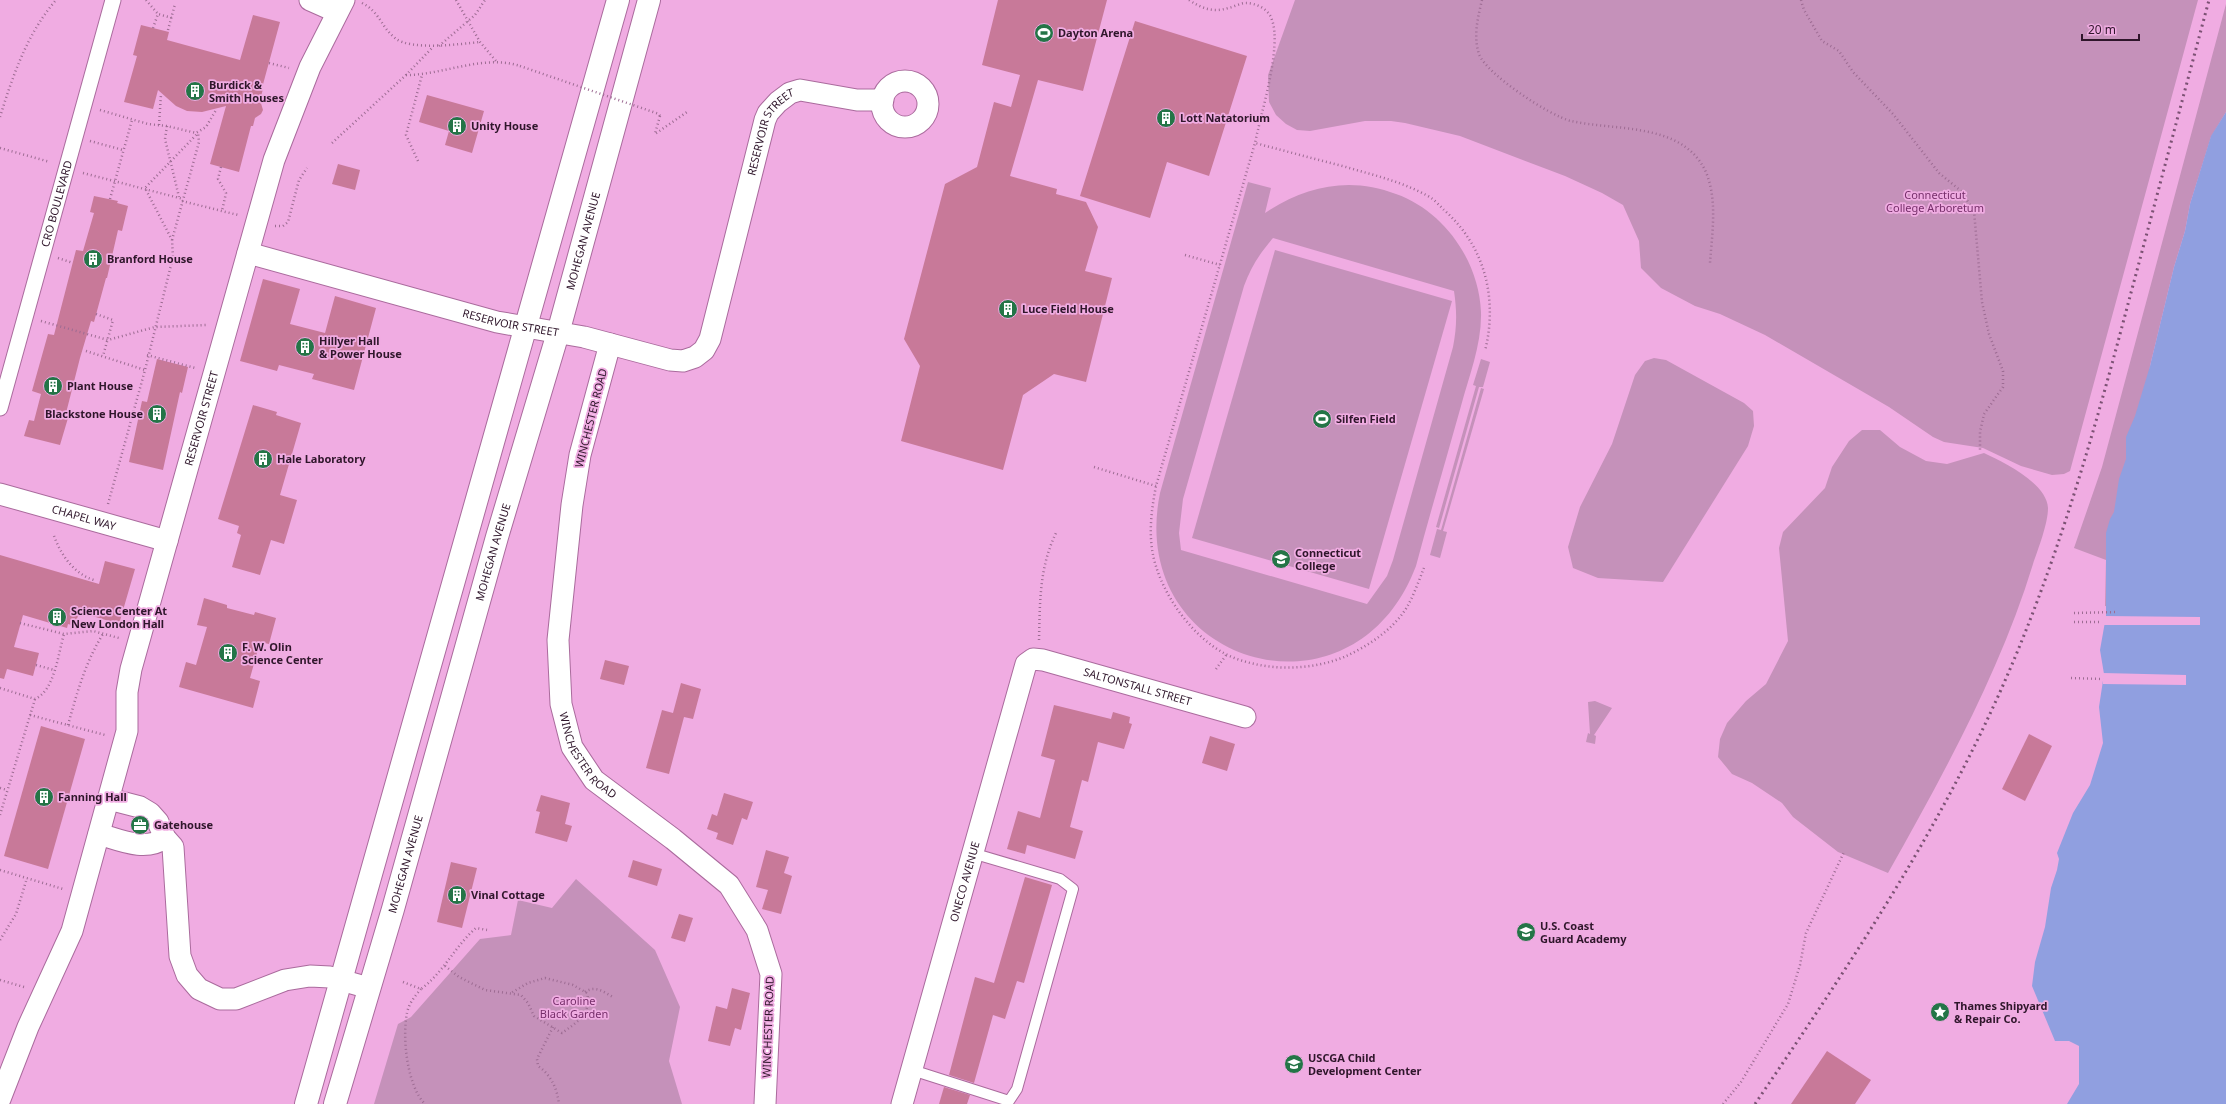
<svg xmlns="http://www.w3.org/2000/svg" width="2226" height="1104" font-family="'Noto Sans',sans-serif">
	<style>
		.green { fill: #c591ba; fill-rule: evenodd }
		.water { fill: #909fe0 }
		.pier { fill: #f0ace2 }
		.building { fill: #c87999 }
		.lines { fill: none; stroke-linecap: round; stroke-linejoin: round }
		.service-casing { stroke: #aa6b9d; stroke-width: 12 }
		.pedestrian-casing { stroke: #aa6b9d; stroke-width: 17 }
		.minor-casing { stroke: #aa6b9d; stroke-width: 23 }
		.trunk-casing { stroke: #aa6b9d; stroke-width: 24 }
		.path { stroke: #9d6c93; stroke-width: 2.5; stroke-dasharray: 1 3; stroke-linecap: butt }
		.service { stroke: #fff; stroke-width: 10 }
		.pedestrian { stroke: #fff; stroke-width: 15 }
		.minor { stroke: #fff; stroke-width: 21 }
		.trunk { stroke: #fff; stroke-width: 22 }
		.rail { stroke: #7b5173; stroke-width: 3; stroke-dasharray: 2 4; stroke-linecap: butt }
		.path-bridge { stroke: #9d6c93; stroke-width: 2.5; stroke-dasharray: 1 3; stroke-linecap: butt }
		.labels { text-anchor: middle; stroke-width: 3.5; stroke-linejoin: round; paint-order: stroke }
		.poi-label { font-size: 11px; font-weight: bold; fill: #2f162b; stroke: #f0ace2; text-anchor: start }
		.street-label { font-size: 11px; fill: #2f162b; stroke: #f0ace2 }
		.park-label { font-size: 11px; fill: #762e6a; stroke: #f0ace2 }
	</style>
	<rect width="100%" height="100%" fill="#f0ace2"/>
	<g class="green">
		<polygon points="1295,0 2198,0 2070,471 2064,474 2052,475 2021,466 1983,448 1944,442 1933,437 1889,407 1765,335 1720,314 1695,306 1661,288 1641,268 1639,241 1623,205 1602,193 1565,176 1460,136 1405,123 1391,121 1365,121 1310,131 1297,130 1286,124 1276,115 1269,102 1268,75"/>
		<polygon points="2226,4 2226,112 2211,137 2190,204 2185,231 2174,267 2150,366 2129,608 2105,606 2106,560 2074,548 2102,467"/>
		<path d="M1248 182 1271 188 1265 213C1305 186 1350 176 1396 194 1444 211 1479 261 1481 312 1482 344 1469 376 1461 406 1446 460 1430 513 1416 566 1353 732 1125 665 1160 493ZM1273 238 1454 291C1457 311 1457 327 1453 347L1393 560 1387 576 1367 604 1181 550 1179 533 1183 499 1244 286C1251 267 1260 253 1273 238Z"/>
		<polygon points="1275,250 1452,301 1369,589 1192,538"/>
		<polygon points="1654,358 1666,360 1744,403 1753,411 1754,426 1748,446 1663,582 1598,578 1573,568 1568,547 1580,507 1612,444 1635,375 1645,361"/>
		<polygon points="1481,359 1490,362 1483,387 1479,387 1439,528 1436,527 1476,386 1473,385"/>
		<polygon points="1481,388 1484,389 1443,531 1447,532 1440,558 1430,555 1437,529 1441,530"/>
		<path d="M1862 430H1880L1900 447 1926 461 1947 464 1984 453C2003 462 2047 483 2048 508 2048 524 2038 549 2033 564 2000 672 1943 775 1888 873L1838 852 1793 817 1782 803 1752 783 1732 774 1718 757 1720 739 1727 723 1746 701 1766 684 1788 641 1779 548 1783 532 1825 488 1832 467 1849 441Z"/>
		<polygon points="1595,701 1612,708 1594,735 1596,736 1595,744 1586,742 1588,733 1590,734 1588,702"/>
		<polygon points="576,879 655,950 680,1007 669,1061 682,1104 374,1104 398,1024 411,1017 480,939 511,935 518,900 552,908"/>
	</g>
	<polygon class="water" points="2226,112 2226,1104 2067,1104 2079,1084 2079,1046 2069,1041 2055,1041 2032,986 2035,962 2045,927 2051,888 2057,870 2059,859 2057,853 2073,813 2090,785 2103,743 2099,707 2104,674 2100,650 2106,616 2106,533 2110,519 2114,512 2119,479 2126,459 2126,437 2135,416 2150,366 2174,267 2185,231 2190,204 2211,136"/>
	<g class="pier">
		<polygon points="2104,616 2200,617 2200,625 2102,625"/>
		<polygon points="2103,673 2186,675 2186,685 2103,684"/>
	</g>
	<g class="building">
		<polygon points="998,0 1107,0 1083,91 1038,80 1010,176 1057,189 1056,194 1086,202 1098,227 1085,271 1112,278 1086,382 1054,374 1023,395 1003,470 901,441 920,366 904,339 945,184 977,167 994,102 1011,107 1020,75 982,65"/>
		<polygon points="253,15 280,22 262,88 263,89 260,100 263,110 261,114 255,118 253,126 251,126 239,172 210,164 226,106 202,112 187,111 176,106 158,90 153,109 124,102 137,56 133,55 141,25 169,32 167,40 240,60"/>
		<polygon points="1135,21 1247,56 1209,176 1167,162 1150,218 1080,196"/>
		<polygon points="427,95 484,111 472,153 445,145 449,131 419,122"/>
		<polygon points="338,164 360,170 355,190 332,184"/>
		<polygon points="94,196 118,201 117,203 128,206 122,231 118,230 107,278 106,278 94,322 91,321 80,358 65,417 68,418 60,445 24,436 29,420 34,421 41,394 32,391 48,334 54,335 76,250 83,251 94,213 90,212"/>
		<polygon points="263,279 300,289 290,324 325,333 335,296 376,308 354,390 312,379 314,374 279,365 277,371 240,361"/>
		<polygon points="157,359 188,367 182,393 180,392 163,470 129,462 142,401 147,402"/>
		<polygon points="253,405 277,412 276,415 301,423 280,495 297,500 284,544 271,540 260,575 232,567 241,535 237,533 239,526 218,519"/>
		<polygon points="0,555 99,584 105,561 135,569 119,624 79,612 75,626 68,624 67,628 23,615 14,647 39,653 33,676 7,669 4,679 0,678"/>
		<polygon points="204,598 227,605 227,608 254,615 255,612 276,618 269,644 260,642 250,678 260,681 253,708 179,687 186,662 196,665 207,627 197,625"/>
		<polygon points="605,660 629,666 624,685 600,679"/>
		<polygon points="681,683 701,689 693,719 684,717 669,774 646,768 662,710 673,713"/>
		<polygon points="1054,705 1111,719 1113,712 1130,717 1129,723 1132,724 1124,749 1098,742 1088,782 1082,780 1070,827 1083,831 1075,859 1027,845 1025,854 1007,849 1018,811 1040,818 1055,760 1041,756"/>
		<polygon points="41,726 85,739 48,869 4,856"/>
		<polygon points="2029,734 2052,746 2025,801 2002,789"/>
		<polygon points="1210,736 1235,744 1227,771 1202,763"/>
		<polygon points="724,793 753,802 747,820 742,818 733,845 716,839 718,833 707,829 712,814 717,816"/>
		<polygon points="541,795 570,803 565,824 572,826 567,842 535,833 540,812 536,811"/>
		<polygon points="766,850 789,857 784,873 792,876 781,914 762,909 768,890 756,887"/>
		<polygon points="633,860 662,869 657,886 628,877"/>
		<polygon points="451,862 477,868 462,928 437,922"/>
		<polygon points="1025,877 1052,885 1024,983 1017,981 1005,1019 993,1015 974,1083 949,1075 975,977 994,983"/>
		<polygon points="679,914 693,918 685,942 671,938"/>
		<polygon points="732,988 750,993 741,1030 735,1028 730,1046 708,1041 716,1006 727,1009"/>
		<polygon points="1827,1051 1871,1080 1855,1104 1791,1104"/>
		<polygon points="944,1087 970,1095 967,1104 939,1104"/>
	</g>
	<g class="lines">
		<defs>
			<polyline id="service" points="912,1070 1009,1101 1017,1089 1073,889 1060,879 972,853"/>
			<g id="pedestrian">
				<path id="s1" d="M0 408 113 0"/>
			</g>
			<g id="minor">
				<polyline points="310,0 337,12"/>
				<circle cx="905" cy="104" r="23"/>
				<path id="s2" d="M248 253 497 322 584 337 670 360 683 361 695 357 704 350 710 339 765 120 768 113 778 102 790 93 800 90 857 100H883"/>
				<path id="s3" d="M610 344 580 455 572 505 558 640 561 704 572 747 594 780 673 839 729 885 757 930 771 974 765 1104"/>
				<path id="s4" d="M0 494 167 541"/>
				<polyline points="109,799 140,807 150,813 158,822 165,838 173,847 180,956 187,975 199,989 220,999 236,999 285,980 310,976 330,977 369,988"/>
				<path d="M99 834C120 840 145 852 165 838"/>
				<path id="s5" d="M0 1099 28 1027 72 931 127 731V692L131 669 274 160 310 67 344 0"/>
				<path id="s6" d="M902 1104 1026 664 1033 659 1043 660 1245 717"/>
			</g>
			<g id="trunk">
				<path d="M306 1104C409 736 515 368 618 0"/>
				<path id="s7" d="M335 1104 393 909 497 537 558 333 649 0"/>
			</g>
		</defs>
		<use href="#service" class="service-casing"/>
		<use href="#pedestrian" class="pedestrian-casing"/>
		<use href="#minor" class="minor-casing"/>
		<use href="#trunk" class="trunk-casing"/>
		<g class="path">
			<polyline points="146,0 158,14"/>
			<polyline points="456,0 480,42 496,61"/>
			<path d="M1189 0C1201 8 1213 13 1228 8 1234 7 1240 3 1246 3 1256 3 1269 9 1272 20 1282 47 1261 113 1255 143"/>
			<path d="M1482 0C1478 17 1473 36 1479 54 1486 74 1550 116 1571 121 1615 131 1681 122 1705 170 1718 198 1712 234 1710 263"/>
			<polyline points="1801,0 1804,10 1822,41 1839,51 1853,72 1893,114 1939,173 1961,191 1974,211 1982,302 1989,334 2003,371 2003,387 1984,414 1980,432 1980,451"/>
			<path d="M362 3C380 12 381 27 395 38 411 51 460 44 480 42"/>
			<polyline points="153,28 158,14 172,18"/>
			<polyline points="168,30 175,4"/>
			<polyline points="439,46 475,15 485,0"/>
			<polyline points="269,63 289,68"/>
			<path d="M406 75C444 75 483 54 520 66"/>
			<polyline points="100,110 148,124 167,126 196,133 206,127 216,110"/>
			<polyline points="660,116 655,134 687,112"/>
			<path d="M0 117C13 75 27 34 56 0"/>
			<polyline points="159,125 161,94"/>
			<polyline points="167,126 165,139 179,197"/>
			<polyline points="90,141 123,150"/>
			<polyline points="332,143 406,75 433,47"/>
			<polyline points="0,148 50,162"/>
			<polyline points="418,161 406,135 422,75"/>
			<polyline points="221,167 218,179 226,193 222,211"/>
			<polyline points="83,173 183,199"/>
			<polyline points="110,199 132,120"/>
			<polyline points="182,201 238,215"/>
			<polyline points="275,226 283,226 288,222 299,180 307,168"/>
			<polyline points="172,240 199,142 198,133"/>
			<polyline points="1185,255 1220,265"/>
			<polyline points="58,258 73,263"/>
			<polyline points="96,314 113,320 103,356"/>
			<polyline points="41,321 108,340 155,327 207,325"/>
			<polyline points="86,351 145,370"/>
			<polyline points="147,355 195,368"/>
			<polyline points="132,416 138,417"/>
			<polyline points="1094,467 1156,486"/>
			<polyline points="108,504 145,370 173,257 172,240 145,188 198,133"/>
			<path d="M54 536C61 555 74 574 94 580"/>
			<path d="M1424 568C1419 580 1414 595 1407 607 1394 629 1367 647 1344 657 1312 670 1273 671 1240 660 1197 647 1158 592 1152 549 1149 528 1152 507 1156 486L1255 143C1285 151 1315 159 1346 167 1373 175 1400 181 1426 195 1433 198 1439 205 1444 210 1485 246 1498 299 1485 351"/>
			<polyline points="2074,613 2118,612"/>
			<polyline points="2074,622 2099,622"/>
			<polyline points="20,623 64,634 93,631 119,638"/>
			<path d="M1039 640C1040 603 1039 568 1056 533"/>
			<polyline points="36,665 54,670"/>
			<polyline points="1216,669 1227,654"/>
			<polyline points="2071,678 2103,679"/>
			<path d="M0 688 35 699C55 690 58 654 64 634"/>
			<polyline points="30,715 105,735"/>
			<path d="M68 725C77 693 85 663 103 634"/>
			<polyline points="0,788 7,790"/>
			<polyline points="0,815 35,699"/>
			<polyline points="0,870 63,889"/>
			<polyline points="0,940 16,914 27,878"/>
			<path d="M445 966 459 977 485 990 521 995 528 1003 534 1016 562 1033C577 1022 592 1014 587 993L573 985 545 978 528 983 511 993"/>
			<polyline points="0,980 24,987"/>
			<path d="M403 982 421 989C444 972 455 946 476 928L487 930"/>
			<path d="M421 989C415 996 409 1003 407 1013 402 1037 407 1086 425 1104"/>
			<path d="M585 992C595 985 604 992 613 997"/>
			<path d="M553 1027 537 1059 538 1066C551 1075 557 1088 559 1104"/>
			<polyline points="1723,1104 1741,1082 1788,1004 1800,965 1806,933 1844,852"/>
		</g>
		<use href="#service" class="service"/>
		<use href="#pedestrian" class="pedestrian"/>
		<use href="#minor" class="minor"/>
		<use href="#trunk" class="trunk"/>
		<path class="rail" d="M1755 1104C1848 967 1937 835 2004 683 2058 560 2094 433 2128 304 2155 203 2182 101 2209 0"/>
		<polyline class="path-bridge" points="520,66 659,114 660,116"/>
	</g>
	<defs>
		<symbol id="stadium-disc" viewBox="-11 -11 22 22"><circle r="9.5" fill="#247547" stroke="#f0ace2"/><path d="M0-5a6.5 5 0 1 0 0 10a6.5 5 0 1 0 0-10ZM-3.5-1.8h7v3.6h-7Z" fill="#fff"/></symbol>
		<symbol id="building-disc" viewBox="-11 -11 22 22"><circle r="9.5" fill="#247547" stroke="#f0ace2"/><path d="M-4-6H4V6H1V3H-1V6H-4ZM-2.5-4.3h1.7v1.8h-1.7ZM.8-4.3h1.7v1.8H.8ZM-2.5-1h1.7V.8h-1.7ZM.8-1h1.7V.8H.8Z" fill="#fff"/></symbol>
		<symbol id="university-disc" viewBox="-11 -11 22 22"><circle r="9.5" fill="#247547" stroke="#f0ace2"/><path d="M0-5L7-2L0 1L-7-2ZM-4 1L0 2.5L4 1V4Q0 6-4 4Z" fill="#fff"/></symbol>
		<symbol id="office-disc" viewBox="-11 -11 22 22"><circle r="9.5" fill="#247547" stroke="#f0ace2"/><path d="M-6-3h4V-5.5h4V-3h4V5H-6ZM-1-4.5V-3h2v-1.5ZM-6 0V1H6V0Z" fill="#fff"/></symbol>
		<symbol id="sight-disc" viewBox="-11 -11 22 22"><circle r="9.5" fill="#247547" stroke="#f0ace2"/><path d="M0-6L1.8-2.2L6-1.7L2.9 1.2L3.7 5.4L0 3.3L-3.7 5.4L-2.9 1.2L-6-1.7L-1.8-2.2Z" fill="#fff"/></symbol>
		<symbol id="school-disc" viewBox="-11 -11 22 22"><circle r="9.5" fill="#247547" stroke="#f0ace2"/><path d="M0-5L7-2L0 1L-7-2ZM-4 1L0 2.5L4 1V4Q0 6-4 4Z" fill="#fff"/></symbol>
	</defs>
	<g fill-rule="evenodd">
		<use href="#stadium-disc" x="1033" y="22" width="22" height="22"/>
		<use href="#building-disc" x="184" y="80" width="22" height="22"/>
		<use href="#building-disc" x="1155" y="107" width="22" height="22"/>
		<use href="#building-disc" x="446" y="115" width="22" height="22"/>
		<use href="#building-disc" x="82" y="248" width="22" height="22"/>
		<use href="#building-disc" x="997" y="298" width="22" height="22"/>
		<use href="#building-disc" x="294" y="336" width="22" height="22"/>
		<use href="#building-disc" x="42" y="375" width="22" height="22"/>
		<use href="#building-disc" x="146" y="403" width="22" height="22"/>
		<use href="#stadium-disc" x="1311" y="408" width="22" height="22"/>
		<use href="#building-disc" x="252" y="448" width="22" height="22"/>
		<use href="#university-disc" x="1270" y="548" width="22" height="22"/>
		<use href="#building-disc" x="46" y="606" width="22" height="22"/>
		<use href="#building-disc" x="217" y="642" width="22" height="22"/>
		<use href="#building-disc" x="33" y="786" width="22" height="22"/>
		<use href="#office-disc" x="129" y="814" width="22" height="22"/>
		<use href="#building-disc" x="446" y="884" width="22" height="22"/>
		<use href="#university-disc" x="1515" y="921" width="22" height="22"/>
		<use href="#sight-disc" x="1929" y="1001" width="22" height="22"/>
		<use href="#school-disc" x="1283" y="1053" width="22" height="22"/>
	</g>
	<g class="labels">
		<g class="poi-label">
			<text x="1058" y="37">Dayton Arena</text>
			<text x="209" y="89">Burdick &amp;<tspan x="209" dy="13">Smith Houses</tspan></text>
			<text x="1180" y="122">Lott Natatorium</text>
			<text x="471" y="130">Unity House</text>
			<text x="107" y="263">Branford House</text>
			<text x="1022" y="313">Luce Field House</text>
			<text x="319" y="345">Hillyer Hall<tspan x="319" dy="13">&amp; Power House</tspan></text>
			<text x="67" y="390">Plant House</text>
			<text x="143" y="418" text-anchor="end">Blackstone House</text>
			<text x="1336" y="423">Silfen Field</text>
			<text x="277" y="463">Hale Laboratory</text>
			<text x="1295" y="557">Connecticut<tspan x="1295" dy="13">College</tspan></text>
			<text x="71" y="615">Science Center At<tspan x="71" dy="13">New London Hall</tspan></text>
			<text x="242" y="651">F. W. Olin<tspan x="242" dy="13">Science Center</tspan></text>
			<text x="58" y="801">Fanning Hall</text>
			<text x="154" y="829">Gatehouse</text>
			<text x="471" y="899">Vinal Cottage</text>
			<text x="1540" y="930">U.S. Coast<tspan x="1540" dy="13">Guard Academy</tspan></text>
			<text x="1954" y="1010">Thames Shipyard<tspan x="1954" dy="13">&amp; Repair Co.</tspan></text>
			<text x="1308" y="1062">USCGA Child<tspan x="1308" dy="13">Development Center</tspan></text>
		</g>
		<g class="street-label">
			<text dy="4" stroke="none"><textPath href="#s2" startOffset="703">RESERVOIR STREET</textPath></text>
			<text dy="4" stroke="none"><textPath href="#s1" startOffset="212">CRO BOULEVARD</textPath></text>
			<text dy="4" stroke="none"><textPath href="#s7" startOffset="898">MOHEGAN AVENUE</textPath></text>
			<text dy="4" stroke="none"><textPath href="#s2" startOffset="272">RESERVOIR STREET</textPath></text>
			<text dy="4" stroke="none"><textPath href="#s5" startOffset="713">RESERVOIR STREET</textPath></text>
			<text transform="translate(591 418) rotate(-76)" y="4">WINCHESTER ROAD</text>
			<text dy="4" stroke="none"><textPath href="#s4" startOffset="87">CHAPEL WAY</textPath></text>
			<text dy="4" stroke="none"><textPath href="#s7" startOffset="574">MOHEGAN AVENUE</textPath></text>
			<text dy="4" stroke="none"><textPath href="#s6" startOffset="574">SALTONSTALL STREET</textPath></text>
			<text dy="4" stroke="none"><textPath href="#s3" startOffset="425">WINCHESTER ROAD</textPath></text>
			<text dy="4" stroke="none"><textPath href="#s7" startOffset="250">MOHEGAN AVENUE</textPath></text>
			<text dy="4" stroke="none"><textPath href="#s6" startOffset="231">ONECO AVENUE</textPath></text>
			<text transform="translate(768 1027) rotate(-88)" y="4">WINCHESTER ROAD</text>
		</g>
		<g class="park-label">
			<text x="1935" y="199">Connecticut<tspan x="1935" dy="13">College Arboretum</tspan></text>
			<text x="574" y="1005">Caroline<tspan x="574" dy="13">Black Garden</tspan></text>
		</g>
	</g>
	<path d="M2082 34v6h57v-6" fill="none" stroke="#2f162b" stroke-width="2"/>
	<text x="2088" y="34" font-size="12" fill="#2f162b" stroke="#f0ace2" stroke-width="3" paint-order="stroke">20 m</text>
</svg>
